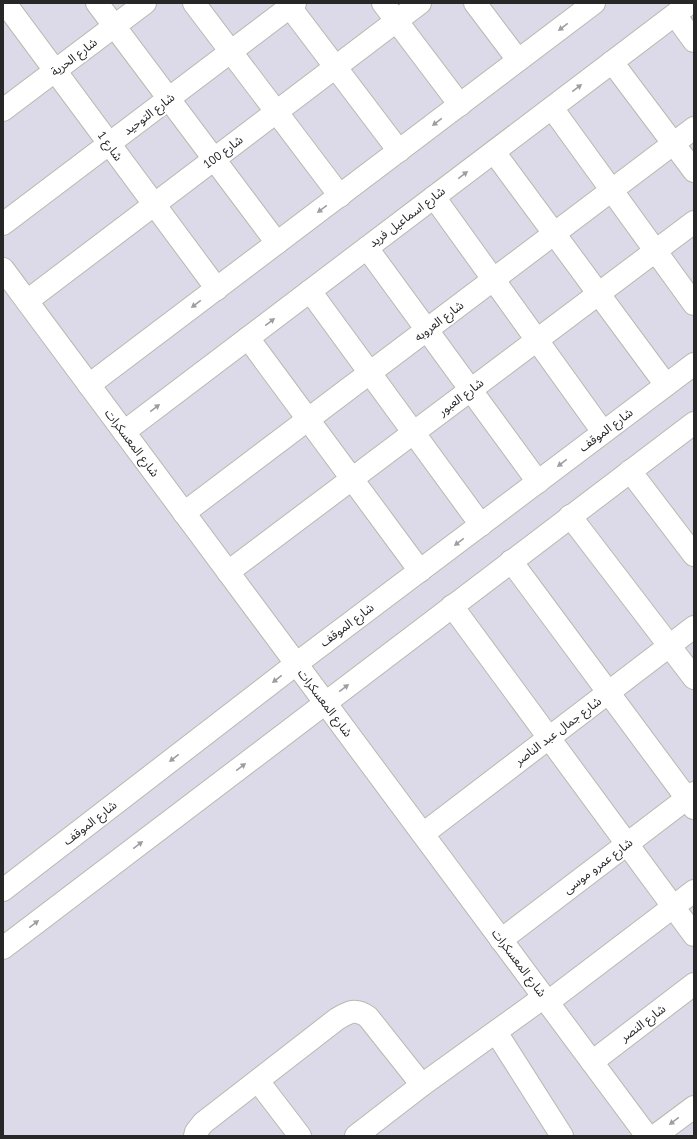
<svg xmlns="http://www.w3.org/2000/svg" width="697" height="1139" font-family="'PT Sans','Noto Sans Arabic',sans-serif">
	<style>
		.lines { fill: none; stroke-linecap: round; stroke-linejoin: round }
		.minor-casing { stroke: #b5bbad; stroke-width: 24 }
		.minor { stroke: #fff; stroke-width: 22 }
		.oneway { fill: #9e9e9e }
		.labels { text-anchor: middle; stroke-width: 4; stroke-linejoin: round; paint-order: stroke }
		.street-label { font-size: 12px; fill: #272727; stroke: #fff }
	</style>
	<rect width="100%" height="100%" fill="#dcd9e9"/>
	<g class="lines">
		<defs>
			<g id="minor">
				<polyline points="5,3 217,289"/>
				<polyline points="97,3 277,243"/>
				<polyline points="194,3 340,196"/>
				<polyline points="287,3 399,151"/>
				<polyline points="383,3 460,105"/>
				<polyline points="475,3 518,60"/>
				<polyline points="675,15 694,41"/>
				<polyline points="612,62 694,171"/>
				<polyline points="552,108 694,304"/>
				<polyline points="3,110 145,3"/>
				<polyline points="494,152 666,385"/>
				<polyline points="434,197 603,432"/>
				<polyline points="3,224 295,3"/>
				<polyline points="367,248 538,482"/>
				<polyline points="3,269 647,1136"/>
				<polyline points="310,291 481,525"/>
				<polyline points="27,301 420,3"/>
				<polyline points="248,338 420,571"/>
				<polyline points="89,385 594,3"/>
				<polyline points="124,432 690,3"/>
				<polyline points="630,471 694,555"/>
				<polyline points="184,513 694,128"/>
				<polyline points="570,516 694,678"/>
				<polyline points="511,561 694,808"/>
				<polyline points="228,572 694,222"/>
				<polyline points="452,606 694,935"/>
				<polyline points="423,834 694,627"/>
				<polyline points="3,890 296,664 694,364"/>
				<polyline points="501,940 694,793"/>
				<polyline points="3,948 694,423"/>
				<polyline points="548,1002 694,891"/>
				<polyline points="496,1032 562,1136"/>
				<polyline points="592,1062 694,984"/>
				<polyline points="258,1081 300,1136"/>
				<path d="M195 1136 196 1132 203 1123 337 1019C349 1012 355 1008 368 1017L422 1085"/>
				<polyline points="356,1136 422,1085 544,997"/>
				<polyline points="655,1136 694,1107"/>
			</g>
		</defs>
		<use href="#minor" class="minor-casing"/>
		<use href="#minor" class="minor"/>
	</g>
	<defs><path id="oneway-solid" d="M-6-.8H1V-3.2L6.5 0L1 3.2V.8H-6Z"/></defs>
	<g class="oneway">
		<use href="#oneway-solid" transform="translate(563 27) rotate(143)"/>
		<use href="#oneway-solid" transform="translate(577 88) rotate(-37)"/>
		<use href="#oneway-solid" transform="translate(437 122) rotate(143)"/>
		<use href="#oneway-solid" transform="translate(463 175) rotate(-37)"/>
		<use href="#oneway-solid" transform="translate(322 209) rotate(143)"/>
		<use href="#oneway-solid" transform="translate(196 304) rotate(143)"/>
		<use href="#oneway-solid" transform="translate(270 322) rotate(-37)"/>
		<use href="#oneway-solid" transform="translate(155 408) rotate(-37)"/>
		<use href="#oneway-solid" transform="translate(562 463) rotate(143)"/>
		<use href="#oneway-solid" transform="translate(459 542) rotate(143)"/>
		<use href="#oneway-solid" transform="translate(277 679) rotate(142)"/>
		<use href="#oneway-solid" transform="translate(344 688) rotate(-37)"/>
		<use href="#oneway-solid" transform="translate(174 758) rotate(142)"/>
		<use href="#oneway-solid" transform="translate(241 767) rotate(-37)"/>
		<use href="#oneway-solid" transform="translate(138 845) rotate(-37)"/>
		<use href="#oneway-solid" transform="translate(34 924) rotate(-37)"/>
		<use href="#oneway-solid" transform="translate(674 1121) rotate(143)"/>
	</g>
	<g class="labels">
		<g class="street-label">
			<text transform="translate(74 57) rotate(-37)" y="4">شارع الحرية</text>
			<text transform="translate(149 114) rotate(-37)" y="4">شارع التوحيد</text>
			<text transform="translate(110 146) rotate(54)" y="4">شارع 1</text>
			<text transform="translate(223 152) rotate(-37)" y="4">شارع 100</text>
			<text transform="translate(407 217) rotate(-37)" y="4">شارع اسماعيل فريد</text>
			<text transform="translate(439 321) rotate(-37)" y="4">شارع العروبه</text>
			<text transform="translate(461 397) rotate(-37)" y="4">شارع العبور</text>
			<text transform="translate(606 430) rotate(-37)" y="4">شارع الموقف</text>
			<text transform="translate(132 443) rotate(53)" y="4">شارع المعسكرات</text>
			<text transform="translate(347 625) rotate(-37)" y="4">شارع الموقف</text>
			<text transform="translate(325 703) rotate(53)" y="4">شارع المعسكرات</text>
			<text transform="translate(558 731) rotate(-37)" y="4">شارع جمال عبد الناصر</text>
			<text transform="translate(90 823) rotate(-38)" y="4">شارع الموقف</text>
			<text transform="translate(598 866) rotate(-37)" y="4">شارع عمرو موسى</text>
			<text transform="translate(519 963) rotate(53)" y="4">شارع المعسكرات</text>
			<text transform="translate(643 1023) rotate(-37)" y="4">شارع النصر</text>
		</g>
	</g>
	<rect width="697" height="1139" fill="none" stroke="#272727" stroke-width="8"/>
</svg>
